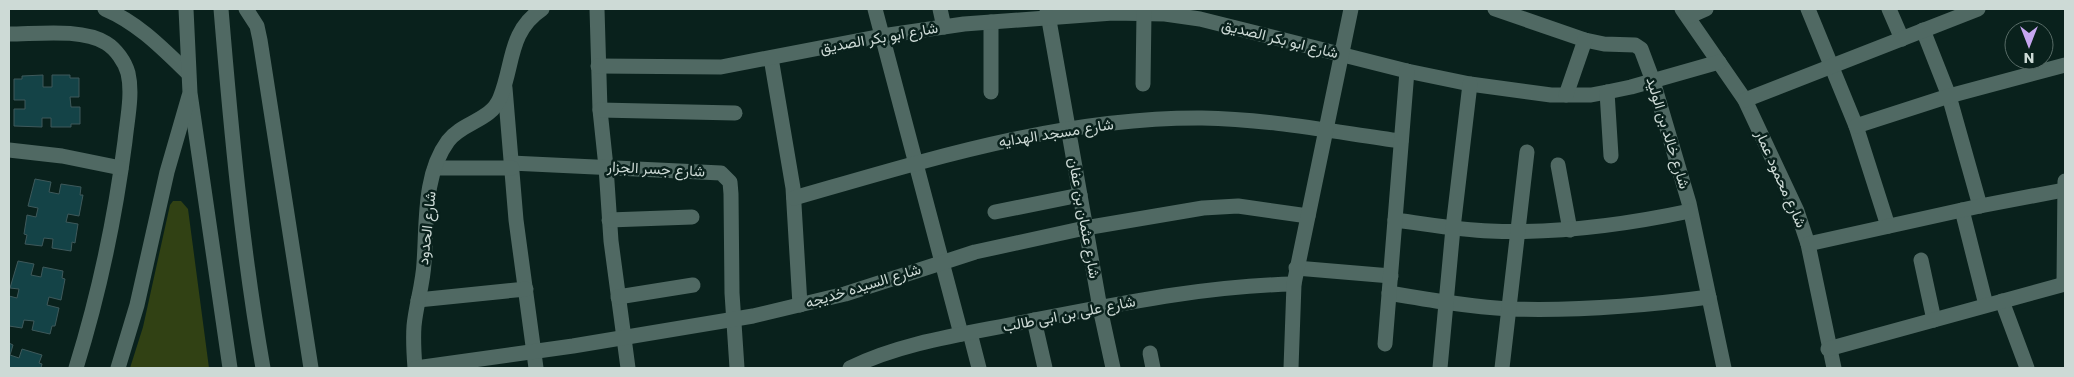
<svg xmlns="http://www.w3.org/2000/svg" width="2074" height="377" font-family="Poppins,Vazirmatn,sans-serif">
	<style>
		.green { fill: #314114 }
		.building { fill: #144347; stroke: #3e595b }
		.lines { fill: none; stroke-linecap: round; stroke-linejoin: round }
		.minor { stroke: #506963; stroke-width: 15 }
		.labels { text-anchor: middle; stroke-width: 5; stroke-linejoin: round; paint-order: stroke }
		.street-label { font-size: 15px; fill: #cddad6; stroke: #09211c }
	</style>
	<rect width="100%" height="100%" fill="#09211c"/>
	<polygon class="green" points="173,201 181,201 188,209 209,368 130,368 143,327 170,205"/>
	<g class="building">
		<polygon points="43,75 43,87 52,87 52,75 70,75 70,78 79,78 79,97 70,97 71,107 80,107 80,124 71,124 71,127 51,127 51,118 42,118 42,127 14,126 14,109 25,109 25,100 14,100 14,79 22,79 22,76"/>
		<polygon points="35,179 51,182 49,192 59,194 61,184 81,187 80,195 83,195 79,216 68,214 66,222 78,224 75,243 72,242 71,251 52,248 53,239 44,238 42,246 25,244 27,235 24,234 27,215 36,217 38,208 28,206"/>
		<polygon points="18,261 34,264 31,275 41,277 43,267 63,271 62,278 65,279 61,300 49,297 47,305 59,308 55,326 52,326 50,334 32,330 34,321 24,320 22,328 9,326 9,296 17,298 19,289 10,288"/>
		<polygon points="9,343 13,345 10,355 19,358 22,349 42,355 39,363 42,364 41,368 9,368"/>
	</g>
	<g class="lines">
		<g class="minor">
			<path d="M105 9C138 23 162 48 188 73"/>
			<polyline points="186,9 190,93 230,368"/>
			<path d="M221 9C231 129 242 249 263 368"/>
			<polyline points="246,9 257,26 260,40 311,368"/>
			<polyline points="597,9 600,110 606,167 611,241 628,368"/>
			<polyline points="875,9 961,334"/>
			<polyline points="940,9 944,27"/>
			<polyline points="1047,9 1100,308 1113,368"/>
			<polyline points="1495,9 1585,40 1604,44 1635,45 1641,49 1653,81 1689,203 1724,368"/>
			<polyline points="1682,9 1745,100 1797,211 1808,244 1834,368"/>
			<polyline points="1808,9 1856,126 1888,226"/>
			<polyline points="1889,9 1902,39"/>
			<polyline points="1688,17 1706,9"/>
			<polyline points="991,22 991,92"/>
			<polyline points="1923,30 1949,96 1980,206"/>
			<path d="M9 34C37 34 82 28 106 43 116 49 125 62 128 73 133 94 127 120 125 141 115 219 99 294 76 368"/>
			<polyline points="771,58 793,188 800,305"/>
			<polyline points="598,66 721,67 882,36 964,24 1113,13 1165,14 1200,19 1407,71 1470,84 1551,95 1591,95 1607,92 1631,87 1719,62"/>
			<polyline points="1143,84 1144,13"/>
			<polyline points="505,88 516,220 536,368"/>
			<polyline points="1607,92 1611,156"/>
			<polyline points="1566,95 1585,40"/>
			<polyline points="1745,100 1978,9"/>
			<polyline points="600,110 735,113"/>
			<polyline points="1856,126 1949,96 2065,65"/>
			<polyline points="9,150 62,156 121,168"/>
			<polyline points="511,163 721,173 730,182 731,194 732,293 737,368"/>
			<polyline points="1558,165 1570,230"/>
			<polyline points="435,168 512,168"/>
			<path d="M794 198C927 160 1062 117 1202 118 1269 119 1335 132 1401 141"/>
			<polyline points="1962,210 1986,305"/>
			<polyline points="995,212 1080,195"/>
			<polyline points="609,220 692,217"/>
			<path d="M1395 220C1427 224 1458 230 1490 231 1558 234 1624 225 1690 211"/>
			<polyline points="1808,244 1980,206 2064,190"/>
			<polyline points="1921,260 1934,320"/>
			<polyline points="1296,268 1391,276"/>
			<polyline points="2064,284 2065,181"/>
			<path d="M1389 293C1429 300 1470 307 1510 309 1577 311 1643 306 1709 297"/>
			<polyline points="618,297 693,285"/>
			<polyline points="418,300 526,289"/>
			<polyline points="2002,301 2027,368"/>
			<polyline points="1034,320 1045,368"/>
			<polyline points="970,333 979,368"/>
			<polyline points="1385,344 1407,71"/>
			<polyline points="1828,349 2065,284"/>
			<polyline points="1150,353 1153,368"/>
			<polyline points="118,368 137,305 167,172 189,96"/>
			<path d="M415 368C414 355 413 340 414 326 416 305 423 284 424 263 427 223 423 175 448 141 462 122 491 121 500 98 514 64 508 32 542 9"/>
			<polyline points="416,368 573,346 753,316 845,294 975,252 1085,228 1203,208 1238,206 1308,216"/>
			<path d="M850 368C900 343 964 334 1019 323 1110 306 1200 286 1294 284"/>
			<polyline points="1291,368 1294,284 1351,9"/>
			<polyline points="1440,368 1453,228 1470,84"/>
			<polyline points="1502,368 1527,152"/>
		</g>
	</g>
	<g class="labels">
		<g class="street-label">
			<text transform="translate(879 38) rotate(-10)" y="5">شارع ابو بكر الصديق</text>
			<text transform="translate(1280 39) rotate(14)" y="5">شارع ابو بكر الصديق</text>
			<text transform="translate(1056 133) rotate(-9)" y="5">شارع مسجد الهدايه</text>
			<text transform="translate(1668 133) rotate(73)" y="5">شارع خالد بن الوليد</text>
			<text transform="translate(656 169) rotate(3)" y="5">شارع جسر الجزار</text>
			<text transform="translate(1781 179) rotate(66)" y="5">شارع محمود عمار</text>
			<text transform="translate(1084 218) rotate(80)" y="5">شارع عثمان بن عفان</text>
			<text transform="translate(427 228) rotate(-84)" y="5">شارع الحدود</text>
			<text transform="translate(863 286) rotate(-17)" y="5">شارع السيده خديجه</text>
			<text transform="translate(1069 314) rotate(-11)" y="5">شارع على بن ابى طالب</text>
		</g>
	</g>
	<rect width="2074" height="377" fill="none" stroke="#cddad6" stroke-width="20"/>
	<g transform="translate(2029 45) rotate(180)"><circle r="24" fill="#09211c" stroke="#576b66"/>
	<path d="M0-4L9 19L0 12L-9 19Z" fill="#c6a6f0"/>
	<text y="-8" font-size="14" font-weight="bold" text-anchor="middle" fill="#cddad6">N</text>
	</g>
</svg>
